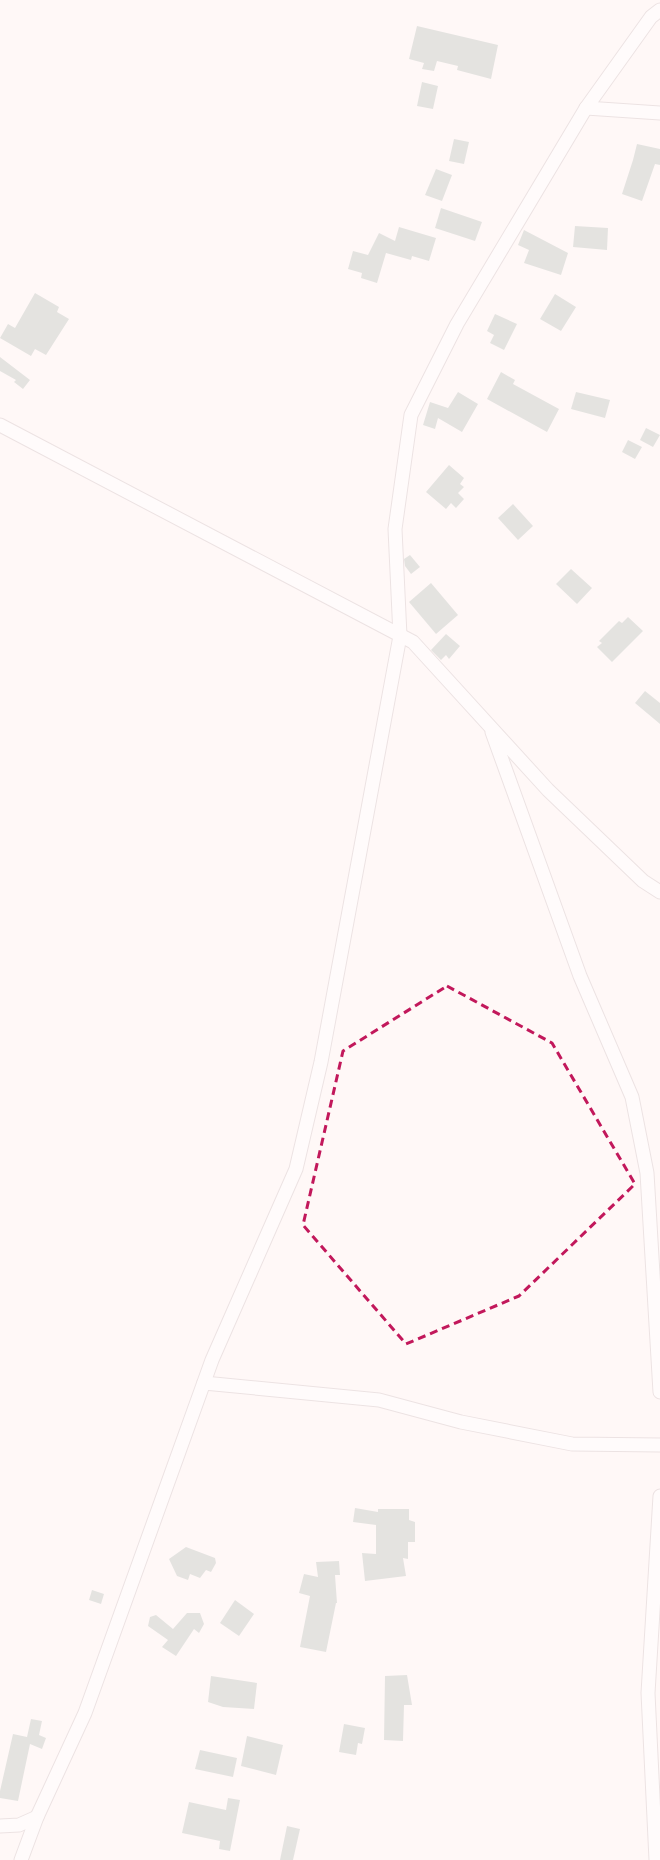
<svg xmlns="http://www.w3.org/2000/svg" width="660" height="1860" font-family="Inter,sans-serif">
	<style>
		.building { fill: #c4cbc4 }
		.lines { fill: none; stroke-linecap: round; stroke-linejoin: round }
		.street-casing { stroke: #d6caca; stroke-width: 15 }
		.street { stroke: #fff; stroke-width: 13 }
		.marked { fill: none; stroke: #c2185b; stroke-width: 3; stroke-dasharray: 8 5; stroke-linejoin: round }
	</style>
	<rect width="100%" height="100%" fill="#fff8f7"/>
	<g class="building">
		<polygon points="417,26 498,45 491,79 457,70 458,66 437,61 434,71 422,69 424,63 409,59"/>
		<polygon points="422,82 438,86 433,109 417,106"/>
		<polygon points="454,139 469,142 464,164 449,161"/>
		<polygon points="637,144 660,149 660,165 655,164 642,201 622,194 633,160"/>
		<polygon points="436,169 452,175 442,201 425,195"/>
		<polygon points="441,208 482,222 475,241 435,228"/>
		<polygon points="575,226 608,228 607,250 573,247"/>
		<polygon points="399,227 436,238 429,261 412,256 411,260 386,253 377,283 361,278 362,273 348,269 353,251 368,255 379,233 395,241"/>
		<polygon points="524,230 568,253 561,275 524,263 529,250 518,245"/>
		<polygon points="35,293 59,307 57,312 69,319 46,355 35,349 31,356 0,338 8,324 15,328"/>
		<polygon points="555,294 576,307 561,331 540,319"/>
		<polygon points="495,314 517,324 504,350 490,343 494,335 487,331"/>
		<polygon points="0,357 30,380 23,389 14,382 16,380 0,371"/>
		<polygon points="501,372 515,380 513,384 559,409 547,432 487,399"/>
		<polygon points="458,392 478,404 462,432 438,418 435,429 423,425 430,402 448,408"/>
		<polygon points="576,392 610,400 605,418 571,409"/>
		<polygon points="646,428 660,435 653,447 640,440"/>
		<polygon points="628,440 642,447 635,459 622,452"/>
		<polygon points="449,465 464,478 460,484 464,487 458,493 464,499 456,508 451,503 446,509 426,492"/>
		<polygon points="513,504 533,526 518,540 498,518"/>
		<polygon points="410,555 420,567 411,574 405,566 404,559"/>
		<polygon points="571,569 592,588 577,604 556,584"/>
		<polygon points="431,583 458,615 436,634 409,602"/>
		<polygon points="628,617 643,631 612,662 597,647 602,643 599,641 619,621 622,623"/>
		<polygon points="446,634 460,646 449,659 446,655 441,660 431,650"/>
		<polygon points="645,691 660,703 660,724 635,703"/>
		<polygon points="355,1508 378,1512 378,1509 409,1509 409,1520 415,1522 415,1542 408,1542 408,1559 403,1558 406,1576 365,1581 362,1553 376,1554 376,1525 353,1522"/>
		<polygon points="186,1547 215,1558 216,1563 211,1572 206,1570 200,1578 190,1574 188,1580 177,1576 169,1559"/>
		<polygon points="339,1561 340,1575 335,1575 337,1603 336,1603 326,1652 300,1647 310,1596 299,1593 304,1574 318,1577 316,1562"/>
		<polygon points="92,1590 104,1594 101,1604 89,1600"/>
		<polygon points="235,1600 254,1614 239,1636 220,1623"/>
		<polygon points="187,1613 200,1613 204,1624 199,1633 194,1629 176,1656 162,1647 168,1640 148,1626 150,1617 156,1615 173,1629"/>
		<polygon points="407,1675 412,1705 404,1705 403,1741 384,1740 385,1676"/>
		<polygon points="211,1676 257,1683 254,1709 223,1707 208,1702"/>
		<polygon points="31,1719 42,1721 39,1735 46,1738 42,1749 30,1744 18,1801 0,1798 0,1791 13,1734 27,1737"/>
		<polygon points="344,1724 365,1728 362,1744 358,1743 356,1755 339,1752"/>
		<polygon points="247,1736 283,1745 276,1775 241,1766"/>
		<polygon points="200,1750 237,1758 233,1777 195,1769"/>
		<polygon points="228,1798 240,1800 230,1851 219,1849 220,1841 182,1833 189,1802 226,1810"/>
		<polygon points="287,1826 300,1829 293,1860 280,1860"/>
	</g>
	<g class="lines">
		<defs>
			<g id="street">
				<polyline points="586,108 660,113"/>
				<polyline points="0,425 413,642 548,790 643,881 660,892"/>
				<polyline points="492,732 580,976 632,1097 647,1173 660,1392"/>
				<polyline points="204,1383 379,1400 461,1422 572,1444 660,1445"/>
				<polyline points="0,1826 19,1825 37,1817"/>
				<polyline points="21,1860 37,1817 85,1713 212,1360 296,1169 321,1062 400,636 395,529 411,415 457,324 586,108 651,17 660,10"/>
				<polyline points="656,1860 648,1693 660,1496"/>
			</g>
		</defs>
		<use href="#street" class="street-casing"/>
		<use href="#street" class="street"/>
	</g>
	<path d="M0 0H660V1860H0ZM447 986 552 1043 635 1184 519 1296 406 1344 303 1225 343 1051Z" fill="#fff8f7" fill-opacity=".55" fill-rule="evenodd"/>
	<path class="marked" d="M447 986 552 1043 635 1184 519 1296 406 1344 303 1225 343 1051Z"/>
</svg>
